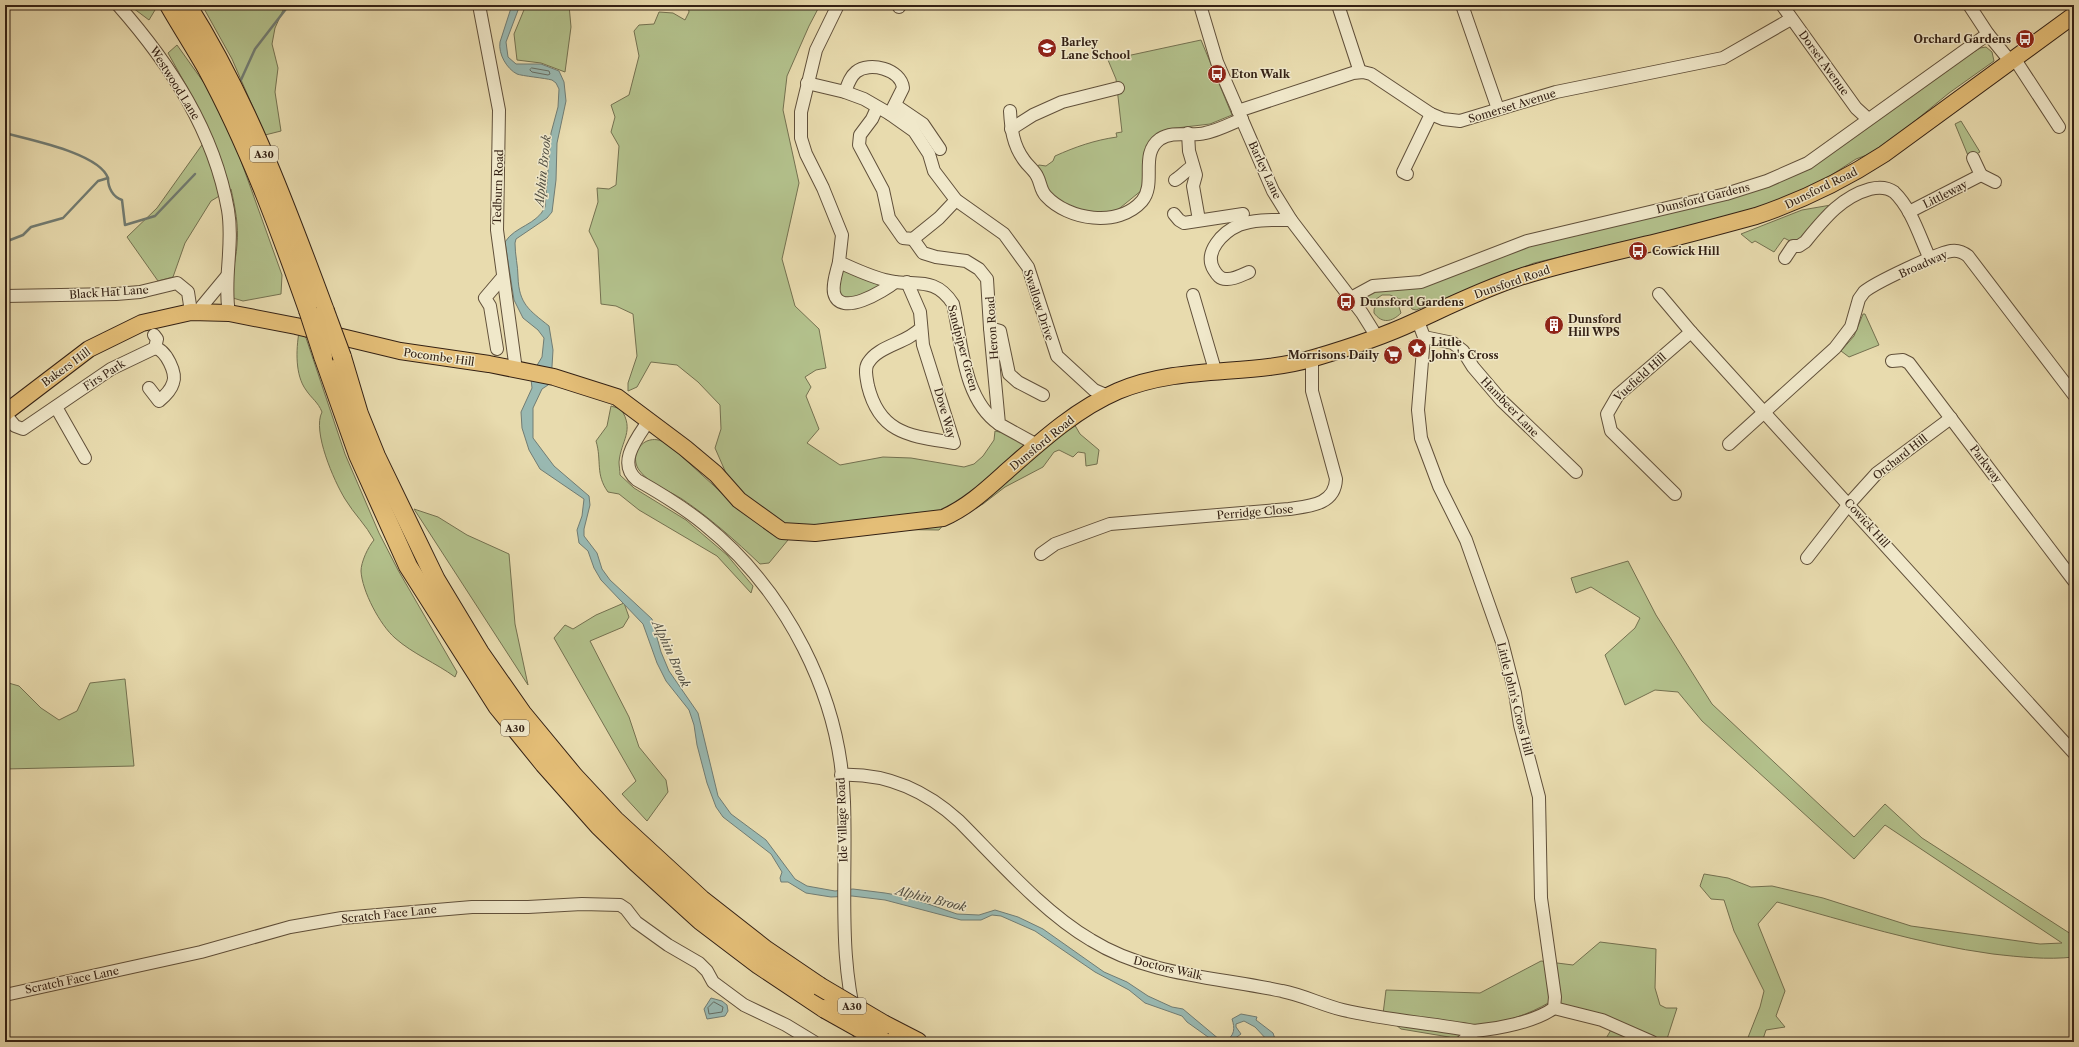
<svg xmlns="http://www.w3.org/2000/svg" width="2079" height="1047" font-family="'Libre Caslon Text',serif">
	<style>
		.green { fill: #b3c18c; stroke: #747150 }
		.water { fill: #99b9b2; stroke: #717c73 }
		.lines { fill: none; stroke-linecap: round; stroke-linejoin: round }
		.shore { stroke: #666d63; stroke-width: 1 }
		.stream { stroke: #717c73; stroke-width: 2.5 }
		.minor-casing { stroke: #61503a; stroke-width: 14 }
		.major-casing { stroke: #342114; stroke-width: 18 }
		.highway-casing { stroke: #342114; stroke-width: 20 }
		.minor { stroke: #f0e8ca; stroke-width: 12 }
		.major { stroke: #e4be77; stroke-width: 16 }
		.highway { stroke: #e4be77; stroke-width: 18 }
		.highway-bridge-casing { stroke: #342114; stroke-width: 20; stroke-linecap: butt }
		.highway-bridge { stroke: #e4be77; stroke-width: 18 }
		.labels { text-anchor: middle; stroke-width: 3; stroke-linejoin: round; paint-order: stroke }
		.shield { fill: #f0e8ca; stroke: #6c5d4b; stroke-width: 1 }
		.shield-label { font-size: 10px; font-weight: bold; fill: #342114 }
		.poi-label { font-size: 11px; font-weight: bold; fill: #342114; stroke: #f0e8ca; text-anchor: start }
		.street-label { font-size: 11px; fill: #342114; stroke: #f0e8ca }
		.water-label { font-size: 12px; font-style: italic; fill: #524f43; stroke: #f0e8ca }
	</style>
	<rect width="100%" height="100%" fill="#e8dbae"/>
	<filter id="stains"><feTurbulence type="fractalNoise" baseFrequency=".005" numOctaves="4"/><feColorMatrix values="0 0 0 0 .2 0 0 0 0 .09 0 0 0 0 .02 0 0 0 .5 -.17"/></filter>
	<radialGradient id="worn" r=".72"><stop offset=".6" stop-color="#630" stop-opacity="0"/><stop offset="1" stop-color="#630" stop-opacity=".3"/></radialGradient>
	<g class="green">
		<polygon points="129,5 150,5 155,10 149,20"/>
		<polygon points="202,5 288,5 284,8 275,28 272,44 278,68 275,92 281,131 265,135 232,59"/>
		<polygon points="526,5 569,5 571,27 565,72 541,63 517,60 514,34"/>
		<path d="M688 5H820L809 26 787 76 783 110 799 183 782 259 795 306 819 329 826 368 816 370 805 377 811 387 806 396 819 429 807 443 840 465 883 457 911 458 964 467 974 464 983 456 994 440 995 431 1008 434 1026 446 1073 422 1080 434 1099 450 1097 464 1086 466 1085 453 1078 452 1073 457 1059 450 1054 452 1043 467 1005 487 983 504 945 523 939 530 791 528 788 540 769 563 760 564C736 541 709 517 682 499 668 490 649 484 639 470 632 460 636 446 647 441 655 438 659 440 667 443L724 495 729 480 715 448 721 429 720 405 698 382 677 365 651 362 637 387 628 391V383L637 356 633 314 616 306 601 304 598 249 589 231 598 202 597 188 609 189 616 185 619 146 611 132 615 117 611 105 629 95 639 56 634 31 639 25 654 24 659 12 673 13 685 20 689 12Z"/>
		<path d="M1201 40 1232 115 1210 124 1168 129 1162 132 1142 190 1115 212 1095 214 1068 206 1050 194 1036 167 1039 165 1046 166 1053 161 1055 156C1075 147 1095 140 1117 137L1116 133 1122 132 1116 79 1108 60Z"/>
		<path d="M177 45 207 87 236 147 282 275 281 294 243 301 233 298C229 280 236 262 237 245 239 226 235 207 231 189L211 201 185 243 173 277 158 281 127 237 157 208 209 135 197 105 168 53Z"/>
		<polygon points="1986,47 1992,52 1994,61 1949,93 1887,144 1875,152 1856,159 1813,187 1783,201 1686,230 1622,242 1534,263 1416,310 1412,309 1407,302 1390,295 1382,295 1366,306 1361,300 1361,296 1366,292 1396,289 1516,248 1776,181 1969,55 1980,48"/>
		<polygon points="1961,121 1980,152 1969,158 1955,124"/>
		<polygon points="1831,205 1800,239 1790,241 1784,238 1774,252 1755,241 1752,243 1741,234 1802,210"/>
		<polygon points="840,269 885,285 855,300 843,299 837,287"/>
		<path d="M1390 301 1399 307 1401 313C1392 322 1382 324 1374 313 1373 303 1382 301 1390 301Z"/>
		<polygon points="1863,314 1865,314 1879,345 1849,357 1841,351 1854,336"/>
		<path d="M299 332H304L345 454 379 533 398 570 457 672 455 677C436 663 413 654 395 638 380 625 362 591 361 571 361 562 368 547 374 540 366 525 354 514 345 499 334 481 312 431 322 412 318 402 312 399 306 390 295 375 296 350 299 332Z"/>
		<path d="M611 406 621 409C635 431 621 440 619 462 619 466 620 470 620 475L634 488 686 520 727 555 753 586 751 593 717 556 639 510 619 494 608 492C595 474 602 461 596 441L607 426Z"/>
		<polygon points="414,509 438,517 467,535 509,554 515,624 528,685"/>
		<path d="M1628 561 1656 615 1712 704 1854 837 1885 804 1922 838 2074 936V957C2047 960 2020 957 1993 954 1919 944 1849 922 1777 902L1758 924 1785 991 1776 1016 1785 1027 1766 1030 1762 1042H1751L1747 1040 1760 1007 1764 991 1734 931 1724 900 1711 899 1700 886 1704 874 1728 878 1751 887 1772 886 1823 898 1911 926 2040 944 2062 943 1885 825 1854 859 1702 721 1678 692 1655 690 1625 705 1605 655 1635 628 1640 618 1591 587 1576 593 1571 578Z"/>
		<polygon points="624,603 629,617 623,627 590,641 629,717 639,747 666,780 668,792 647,821 622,794 636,781 554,638 565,625 573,629 596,615"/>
		<polygon points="125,679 134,766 5,769 5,682 19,686 41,708 59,720 77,711 90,683"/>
		<path d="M1600 942 1656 949 1655 988 1660 1005 1666 1008H1677L1666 1042 1644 1034 1635 1042H1604L1612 1028 1550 1002C1528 1015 1507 1021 1482 1026L1477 1042H1464L1449 1037 1401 1029 1396 1025 1382 1022 1386 990 1480 993 1541 961 1573 965Z"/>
	</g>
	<g class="water">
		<path d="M512 5H520L506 42 508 57 516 64H541L559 71 564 82 566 101 557 143 556 180 552 212 547 218 516 239 515 243C515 255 518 266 518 277 519 304 529 310 549 326L553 350 551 383 542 389 533 408V438L554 466 589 496 590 505 584 529V536L597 553 602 569 610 580 652 619 661 652 669 671 698 713 718 796 731 814 766 840 795 879 807 886 835 891 853 889 885 893 908 897 957 914 979 915 995 910 1018 917 1043 929 1104 972 1127 982 1148 996 1172 1007 1183 1009 1220 1040 1225 1041C1235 1036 1235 1028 1232 1019L1241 1014 1257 1017 1256 1020 1273 1033 1276 1042H1269L1255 1027 1244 1021 1236 1024V1027L1241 1034 1230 1042H1215L1187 1022 1182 1016 1145 1003 1129 990 1095 972 1035 931 1001 916 992 915 981 920H961L885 900 852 896 831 897 806 893 788 882H781L780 878 782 872 771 854 723 817 716 807 707 783 697 745 694 725 689 710 666 681 657 663 643 624 601 580 594 568 588 551 579 543 577 530 582 516 584 499 540 469 529 450 522 428 521 412 532 388 531 379 536 367 542 357 544 338 538 330 523 318 514 300 505 242C515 226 537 225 545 207L551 133 558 107 559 89 556 83 552 80C545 78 522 76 517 74 507 69 498 54 500 42Z"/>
		<polygon points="711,998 722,1001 727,1005 728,1011 725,1016 707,1019 704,1009"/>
	</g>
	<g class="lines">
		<g class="shore">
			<polygon points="532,68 549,71 550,74 548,75 532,72 530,70"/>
			<polygon points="714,1002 723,1007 722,1012 709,1014 708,1008"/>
		</g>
		<g class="stream">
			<polyline points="240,82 255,49 289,5"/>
			<path d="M5 133C30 140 99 153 108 178"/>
			<path d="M5 242 23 235 31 227 63 218 98 181 108 178C108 188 113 197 122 200L125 225 155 216 195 174"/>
		</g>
		<defs>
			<g id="minor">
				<path d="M118 5C170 64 214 131 228 210 234 245 223 279 229 313"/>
				<polyline points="479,5 499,110 497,230 516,370"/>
				<path d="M838 5 816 50 801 112V138L806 154 823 188 842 235 839 262C854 269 869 276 885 280 913 288 934 274 953 304 962 343 963 399 999 424"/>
				<polyline points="899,5 899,7"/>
				<polyline points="1200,5 1217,62 1273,191 1291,220 1362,313 1377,337"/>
				<polyline points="1338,5 1360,72"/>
				<polyline points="1462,5 1498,109"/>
				<polyline points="1782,5 1856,108 1868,119"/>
				<polyline points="1969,5 1988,34"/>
				<polyline points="2014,58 2059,127"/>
				<polyline points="807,83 845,92 864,99 890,114 914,131 929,154 934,171 956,200 1004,234 1028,267 1057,356 1094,390 1108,396"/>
				<path d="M845 92C848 84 850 77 856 72 869 61 901 69 903 88L890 114"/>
				<polyline points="895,105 923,124 940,149"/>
				<polyline points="877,108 872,119 860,135 859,145 883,190 889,218 903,238 913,239"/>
				<path d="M1010 111C1011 129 1013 145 1024 160 1028 166 1034 170 1037 176 1041 183 1040 190 1046 196 1068 220 1118 228 1142 201 1157 183 1139 154 1160 139 1174 130 1190 137 1205 133 1217 131 1230 124 1242 119"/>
				<polyline points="1238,111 1353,73 1363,72 1371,74 1431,114 1443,119 1460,121 1556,92 1723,58 1791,19"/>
				<polyline points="1011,129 1033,115 1062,102 1118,88"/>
				<polyline points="1188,133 1189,151 1196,175 1193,186 1199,220"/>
				<polyline points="1407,174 1403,172 1431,114"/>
				<polyline points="1981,175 1995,182"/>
				<path d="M1175 180C1182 176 1186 170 1193 166"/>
				<polyline points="1909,212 1981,175 1973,158"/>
				<polyline points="1174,214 1179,220 1184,223 1243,214"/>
				<polyline points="913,239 923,253 936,257 966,261 979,269 987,279 990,328 999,424 1037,445"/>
				<polyline points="913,239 939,218 956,200"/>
				<path d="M1785 258 1793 246H1799L1805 242C1824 219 1841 197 1870 189 1878 187 1887 187 1894 192 1912 209 1920 238 1930 259"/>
				<path d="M839 262C837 271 832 284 834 293 840 318 884 291 895 282"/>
				<path d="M1249 272C1242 275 1233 280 1226 279 1220 279 1217 275 1214 270 1203 252 1223 232 1239 225 1255 219 1274 220 1291 220"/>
				<path d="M907 282 920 312 923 345 954 443C912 436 880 435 868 386 867 380 864 369 868 363 879 345 906 344 921 328"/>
				<polyline points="1659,294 1691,332 2074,753"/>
				<polyline points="1193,295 1215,370"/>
				<polyline points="5,296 116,294 140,292 177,283 188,292 191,312"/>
				<polyline points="1351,298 1373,286 1421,282 1527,241 1726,194 1767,181 1808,163 1988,34 2010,61"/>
				<polyline points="198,311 227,276"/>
				<polyline points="990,328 1000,331 1009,374 1018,382 1043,395"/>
				<polyline points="1424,337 1453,343 1463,351 1473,367 1502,401 1576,472"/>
				<polyline points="497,349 490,306 485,298 502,278"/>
				<polyline points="1892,361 1903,360 1909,363 2074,581"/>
				<path d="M149 388 159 401C165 396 171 390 173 383 177 373 166 350 155 348"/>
				<polyline points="56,407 85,458"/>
				<polyline points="5,414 15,426 23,429 111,369 155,348 157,339 154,335"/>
				<path d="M649 420C638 437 616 463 637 480 660 493 683 507 704 524 786 590 841 696 844 802 847 884 836 962 862 1042"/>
				<path d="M1729 444 1835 348 1851 327 1859 299 1864 292C1874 283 1938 253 1951 251 1957 250 1963 252 1968 256L2074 395"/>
				<polyline points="1675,494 1611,431 1607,414 1618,395 1691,332"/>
				<path d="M1041 554 1055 544 1110 524 1289 509C1309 506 1335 505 1336 479L1312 391V358"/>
				<polyline points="1807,558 1849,504 1877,473 1951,418"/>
				<path d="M841 775C887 773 926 791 959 821 999 861 1043 912 1091 940 1149 976 1218 977 1282 991 1303 995 1322 1005 1343 1010 1386 1020 1430 1023 1474 1031 1497 1029 1535 1022 1554 1008L1555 997 1541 898 1539 797 1520 725 1515 693 1502 642 1466 540 1439 486 1421 438 1418 410 1424 337 1418 321"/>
				<polyline points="5,995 201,952 290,927 342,918 472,907 528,907 582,904 620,905 626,909 636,922 668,945 699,963 707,971 713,982 744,1005 786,1025 814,1042"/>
				<polyline points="1554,1008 1602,1020 1652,1042"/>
				<polyline points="1462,1042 1474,1031"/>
			</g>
			<path id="major" d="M5 413 89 349 142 323 191 312 229 313 296 326 400 351 489 364 554 377 617 397 685 448 716 474 739 500 782 531 815 533 943 518C968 507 987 489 1007 471 1041 441 1076 409 1118 391 1183 364 1250 377 1314 358 1348 348 1382 337 1414 322 1449 306 1483 289 1520 277 1565 263 1611 253 1657 242 1690 234 1723 225 1756 216 1801 201 1844 180 1884 154L2074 15"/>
			<g id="highway">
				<path d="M169 5C181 26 194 46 206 67 248 144 279 228 308 310"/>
				<path d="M187 5C247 100 286 206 325 311"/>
				<polyline points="323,356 358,455 408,566 497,706 544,764 599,826 636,862 701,921 759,965 825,1009"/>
				<polyline points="342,357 359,414 376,456 436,580 480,653 522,713 574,776 615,820 701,899 766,950 819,986"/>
				<polyline points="885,1025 918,1042"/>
			</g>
		</defs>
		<use href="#minor" class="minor-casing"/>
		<use href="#major" class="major-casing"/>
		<use href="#highway" class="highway-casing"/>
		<use href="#minor" class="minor"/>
		<use href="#major" class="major"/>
		<use href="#highway" class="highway"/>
		<defs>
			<g id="highway-bridge">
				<polyline points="308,310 323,356"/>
				<polyline points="325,311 342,357"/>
				<polyline points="819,986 885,1025"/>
				<polyline points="825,1009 884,1042"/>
			</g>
		</defs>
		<use href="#highway-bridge" class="highway-bridge-casing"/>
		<use href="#highway-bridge" class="highway-bridge"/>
	</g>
	<defs>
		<symbol id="bus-disc" viewBox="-11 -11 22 22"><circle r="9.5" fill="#8f2418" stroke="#f0e8ca"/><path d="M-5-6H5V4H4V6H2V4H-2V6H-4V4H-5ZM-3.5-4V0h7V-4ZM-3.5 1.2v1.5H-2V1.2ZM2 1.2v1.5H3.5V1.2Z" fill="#fff"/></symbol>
		<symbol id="school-disc" viewBox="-11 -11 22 22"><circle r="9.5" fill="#8f2418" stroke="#f0e8ca"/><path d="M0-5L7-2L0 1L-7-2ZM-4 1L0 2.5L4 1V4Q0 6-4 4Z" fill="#fff"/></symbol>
		<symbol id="building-disc" viewBox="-11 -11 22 22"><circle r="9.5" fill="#8f2418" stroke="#f0e8ca"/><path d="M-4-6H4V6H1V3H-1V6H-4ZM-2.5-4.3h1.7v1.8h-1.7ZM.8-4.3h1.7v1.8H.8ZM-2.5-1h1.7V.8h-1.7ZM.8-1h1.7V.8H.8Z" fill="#fff"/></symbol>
		<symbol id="sight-disc" viewBox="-11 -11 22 22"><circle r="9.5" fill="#8f2418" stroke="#f0e8ca"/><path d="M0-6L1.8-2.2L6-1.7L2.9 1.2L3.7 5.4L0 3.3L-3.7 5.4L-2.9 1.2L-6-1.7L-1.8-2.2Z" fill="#fff"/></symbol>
		<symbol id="supermarket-disc" viewBox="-11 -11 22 22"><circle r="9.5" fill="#8f2418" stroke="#f0e8ca"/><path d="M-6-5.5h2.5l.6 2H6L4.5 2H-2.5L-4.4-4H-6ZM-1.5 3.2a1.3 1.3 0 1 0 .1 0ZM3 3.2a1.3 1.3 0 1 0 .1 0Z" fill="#fff"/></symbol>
	</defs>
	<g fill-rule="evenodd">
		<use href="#bus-disc" x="2014" y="28" width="22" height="22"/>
		<use href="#school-disc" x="1036" y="37" width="22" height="22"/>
		<use href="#bus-disc" x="1206" y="63" width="22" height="22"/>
		<use href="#bus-disc" x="1627" y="240" width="22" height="22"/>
		<use href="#bus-disc" x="1335" y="291" width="22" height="22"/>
		<use href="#building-disc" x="1543" y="314" width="22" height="22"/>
		<use href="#sight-disc" x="1406" y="337" width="22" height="22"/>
		<use href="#supermarket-disc" x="1382" y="344" width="22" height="22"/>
	</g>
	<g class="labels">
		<g class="shield">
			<rect x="250" y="146" width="28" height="16" rx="3"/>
			<rect x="501" y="720" width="28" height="16" rx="3"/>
			<rect x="838" y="998" width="28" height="16" rx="3"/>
		</g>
		<g class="shield-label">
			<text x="264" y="158">A30</text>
			<text x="515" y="732">A30</text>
			<text x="852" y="1010">A30</text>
		</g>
		<g class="poi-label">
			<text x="2011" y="43" text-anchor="end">Orchard Gardens</text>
			<text x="1061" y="46">Barley<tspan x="1061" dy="13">Lane School</tspan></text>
			<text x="1231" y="78">Eton Walk</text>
			<text x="1652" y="255">Cowick Hill</text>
			<text x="1360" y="306">Dunsford Gardens</text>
			<text x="1568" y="323">Dunsford<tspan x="1568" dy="13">Hill WPS</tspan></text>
			<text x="1431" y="346">Little<tspan x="1431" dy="13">John's Cross</tspan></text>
			<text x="1379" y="359" text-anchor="end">Morrisons Daily</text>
		</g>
		<g class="street-label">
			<text transform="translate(1824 63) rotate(54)" y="4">Dorset Avenue</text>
			<text transform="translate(175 83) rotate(58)" y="4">Westwood Lane</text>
			<text transform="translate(1512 106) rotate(-17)" y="4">Somerset Avenue</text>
			<text transform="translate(1265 170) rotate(65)" y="4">Barley Lane</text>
			<text transform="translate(498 187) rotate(-88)" y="4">Tedburn Road</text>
			<text transform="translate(1821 188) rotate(-26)" y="4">Dunsford Road</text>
			<text transform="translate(1945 194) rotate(-27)" y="4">Littleway</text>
			<text transform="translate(1703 198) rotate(-14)" y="4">Dunsford Gardens</text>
			<text transform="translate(1923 264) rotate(-24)" y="4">Broadway</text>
			<text transform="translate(1512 282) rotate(-19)" y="4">Dunsford Road</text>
			<text transform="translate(109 292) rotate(-4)" y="4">Black Hat Lane</text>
			<text transform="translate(1039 305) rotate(72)" y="4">Swallow Drive</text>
			<text transform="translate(992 328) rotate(-94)" y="4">Heron Road</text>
			<text transform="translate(963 348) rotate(75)" y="4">Sandpiper Green</text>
			<text transform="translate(439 357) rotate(8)" y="4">Pocombe Hill</text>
			<text transform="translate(66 367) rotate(-36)" y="4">Bakers Hill</text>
			<text transform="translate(104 375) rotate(-33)" y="4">Firs Park</text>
			<text transform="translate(1640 377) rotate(-42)" y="4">Vuefield Hill</text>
			<text transform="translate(1510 407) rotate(46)" y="4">Hambeer Lane</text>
			<text transform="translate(945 413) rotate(74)" y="4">Dove Way</text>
			<text transform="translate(1042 443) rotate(-39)" y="4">Dunsford Road</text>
			<text transform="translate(1900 457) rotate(-38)" y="4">Orchard Hill</text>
			<text transform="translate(1986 464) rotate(53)" y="4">Parkway</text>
			<text transform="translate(1255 512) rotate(-5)" y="4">Perridge Close</text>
			<text transform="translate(1867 523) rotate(48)" y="4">Cowick Hill</text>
			<text transform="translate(1515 699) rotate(76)" y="4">Little John's Cross Hill</text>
			<text transform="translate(842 820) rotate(-92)" y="4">Ide Village Road</text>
			<text transform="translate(389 914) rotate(-6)" y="4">Scratch Face Lane</text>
			<text transform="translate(1168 968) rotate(13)" y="4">Doctors Walk</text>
			<text transform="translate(72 980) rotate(-12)" y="4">Scratch Face Lane</text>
		</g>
		<g class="water-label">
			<text transform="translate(543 171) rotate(-84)" y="4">Alphin Brook</text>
			<text transform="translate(671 654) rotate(65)" y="4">Alphin Brook</text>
			<text transform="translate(931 899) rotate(14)" y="4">Alphin Brook</text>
		</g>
	</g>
	<rect width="2079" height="1047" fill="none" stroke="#e8dbae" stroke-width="20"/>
	<rect x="6" y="6" width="2067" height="1035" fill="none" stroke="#342114" stroke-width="2"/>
	<rect x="10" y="10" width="2059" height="1027" fill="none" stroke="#342114"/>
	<rect width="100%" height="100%" filter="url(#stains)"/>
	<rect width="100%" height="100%" fill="url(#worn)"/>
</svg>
